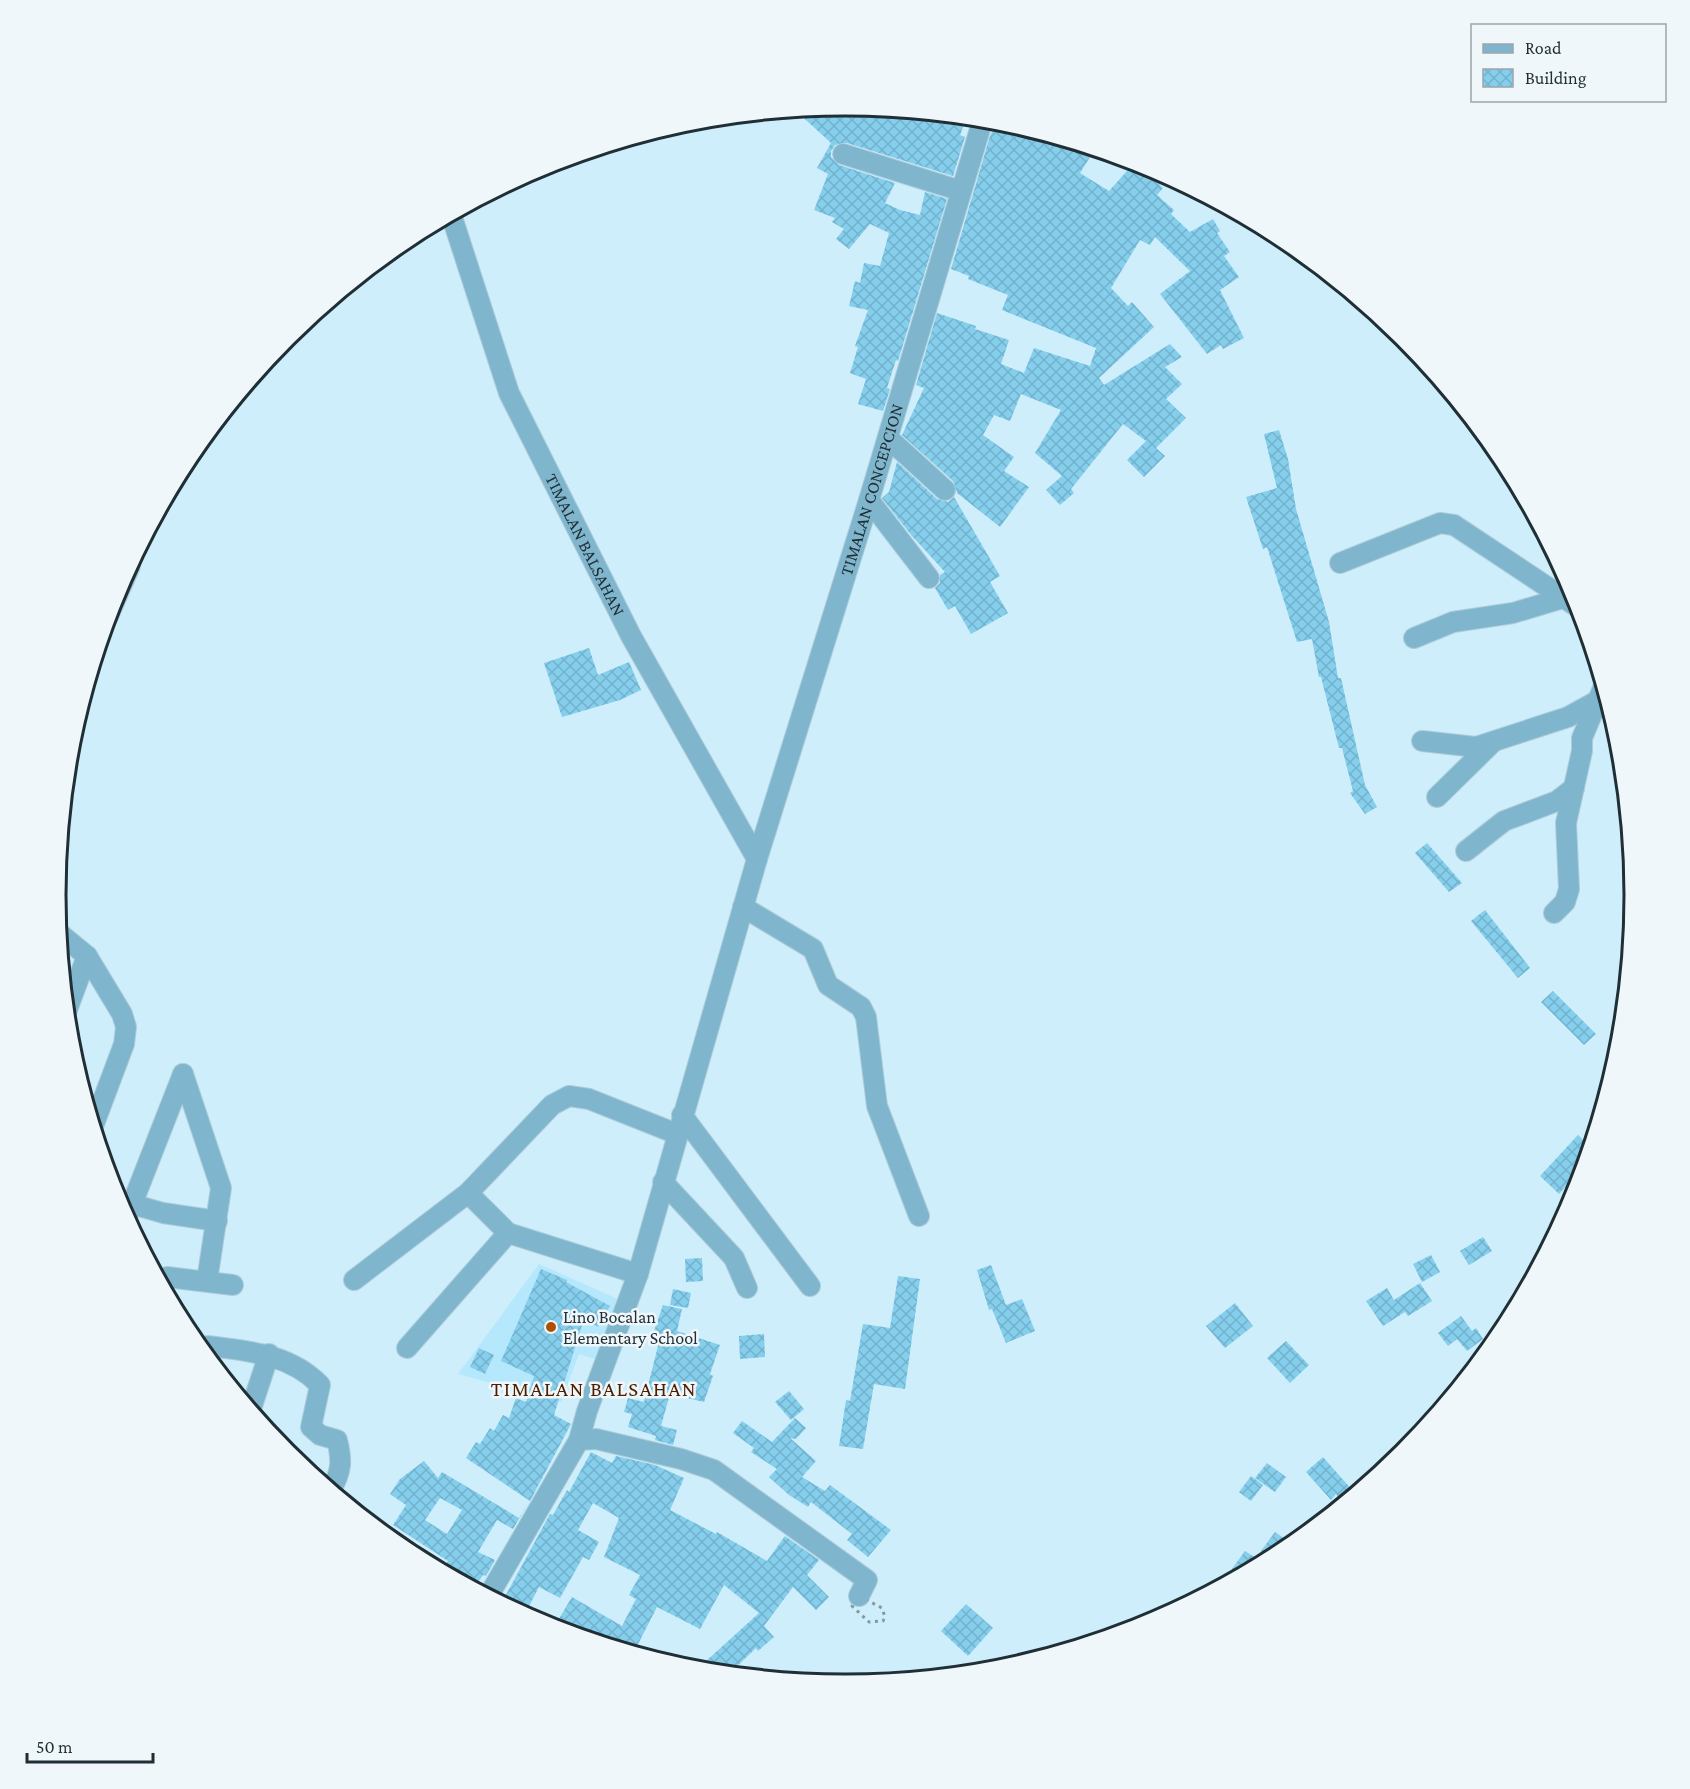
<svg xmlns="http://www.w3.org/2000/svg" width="1690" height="1789" font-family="'Crimson Pro',serif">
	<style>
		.built { fill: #b6e8fd }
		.building { fill: url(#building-cross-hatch); fill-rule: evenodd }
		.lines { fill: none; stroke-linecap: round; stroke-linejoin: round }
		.minor-casing { stroke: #aeccd8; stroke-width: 22 }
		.path { stroke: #819aa5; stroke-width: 3; stroke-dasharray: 3 4.5; stroke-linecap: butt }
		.minor { stroke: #80b6cd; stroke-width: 20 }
		.poi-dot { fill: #af5000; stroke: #eff7fa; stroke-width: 2 }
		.labels { text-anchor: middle; stroke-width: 5; stroke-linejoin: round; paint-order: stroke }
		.street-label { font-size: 18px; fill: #1f2f35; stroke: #eff7fa }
		.poi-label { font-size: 18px; fill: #1f2f35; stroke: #eff7fa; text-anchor: start }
		.quarter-label { font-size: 21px; letter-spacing: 1.5px; fill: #4d1f00; stroke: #eff7fa }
		.rim { fill: none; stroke: #1f2f35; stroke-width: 3 }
	</style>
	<defs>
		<pattern id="building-cross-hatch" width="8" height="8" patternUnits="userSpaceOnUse" patternTransform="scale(1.5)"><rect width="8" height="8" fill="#85cfed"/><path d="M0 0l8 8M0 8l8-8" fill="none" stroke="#72b2cc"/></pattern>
	</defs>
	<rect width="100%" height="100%" fill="#ceeefc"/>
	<polygon class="built" points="539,1264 620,1300 595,1359 579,1354 561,1402 458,1374"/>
	<g class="building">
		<polygon points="846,105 967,117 960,135 965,137 953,176 847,143 835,145 831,151 831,157 839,165 895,183 885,203 900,210 920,215 925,192 947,199 898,361 896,360 887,388 890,389 883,411 858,404 866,379 850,373 858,347 855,346 868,310 849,306 855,281 860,283 864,263 880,266 889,233 870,224 849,249 836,239 844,229 832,222 835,218 814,210 828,174 817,168 831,143 795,110"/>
		<polygon points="998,120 1095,149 1080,173 1109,191 1135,162 1146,165 1155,173 1151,177 1163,188 1157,195 1174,210 1171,214 1190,232 1213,219 1220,231 1217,233 1230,252 1224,256 1239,277 1220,290 1244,338 1223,349 1221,345 1207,354 1160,294 1190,271 1155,237 1150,245 1140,240 1111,288 1128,306 1132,302 1154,327 1099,378 1104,385 1170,344 1182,357 1165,367 1182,384 1166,399 1186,418 1156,448 1165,456 1144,477 1127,460 1146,441 1123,424 1071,489 1074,493 1060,505 1046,490 1062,476 1035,453 1061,410 1021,394 1010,421 994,415 983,435 1014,457 1004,471 1029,487 1000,527 957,493 953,481 902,435 924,388 916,385 937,313 976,326 975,329 1009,340 1001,364 1024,373 1034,348 1090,366 1096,348 1002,310 1008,295 968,279 969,276 951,269 990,136"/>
		<polygon points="1279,430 1288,459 1296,509 1329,622 1338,678 1341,678 1365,785 1377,807 1365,814 1350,793 1353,791 1342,748 1339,748 1321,677 1319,677 1312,639 1297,642 1267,547 1263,549 1246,497 1277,488 1264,434"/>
		<polygon points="897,462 937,499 948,502 954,497 1000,576 990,582 1008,613 971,634 955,606 948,610 935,588 940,583 940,575 945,572 912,536 882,498 889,492"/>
		<polygon points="589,648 598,675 629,662 641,690 620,700 562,717 544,663"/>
		<polygon points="1427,843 1462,883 1449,892 1415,853"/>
		<polygon points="1485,910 1530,968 1518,978 1471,921"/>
		<polygon points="1553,991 1596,1034 1584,1045 1541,1002"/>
		<polygon points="1578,1135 1590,1147 1583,1168 1559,1194 1540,1176"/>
		<polygon points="1483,1237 1492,1251 1469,1265 1460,1251"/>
		<polygon points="1431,1255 1440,1272 1422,1282 1413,1264"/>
		<polygon points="702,1258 703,1281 686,1282 685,1259"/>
		<polygon points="991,1265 1006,1305 1022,1299 1035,1331 1006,1343 992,1309 989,1310 977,1270"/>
		<polygon points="541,1269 567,1280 566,1282 610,1306 598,1327 584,1319 554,1415 571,1424 530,1501 466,1458 476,1442 480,1444 490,1428 494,1431 503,1415 509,1418 516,1398 526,1402 534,1376 501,1361"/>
		<polygon points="898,1276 920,1279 905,1389 874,1384 863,1449 839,1446 846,1400 850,1401 863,1324 890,1328"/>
		<polygon points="1420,1283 1432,1301 1408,1316 1405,1312 1383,1326 1366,1301 1387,1288 1394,1300"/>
		<polygon points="673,1289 691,1293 688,1308 670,1305"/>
		<polygon points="1235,1303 1253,1326 1225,1348 1206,1326"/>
		<polygon points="663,1305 682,1309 677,1331 720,1345 710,1374 713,1376 704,1402 670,1394 661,1426 677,1430 673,1445 655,1440 656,1436 628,1427 632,1414 624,1412 628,1398 644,1402 660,1338 652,1337"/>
		<polygon points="1461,1316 1472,1331 1476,1328 1483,1339 1467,1351 1457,1339 1448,1346 1438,1333"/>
		<polygon points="764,1334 765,1357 740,1359 739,1336"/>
		<polygon points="1286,1341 1309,1365 1290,1383 1267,1358"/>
		<polygon points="479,1348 494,1355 485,1374 470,1367"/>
		<polygon points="789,1391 804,1409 791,1420 775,1402"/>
		<polygon points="795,1418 806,1428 796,1439 790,1438 816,1461 802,1477 825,1491 830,1485 891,1530 868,1557 847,1540 852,1534 811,1502 808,1507 789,1495 769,1477 777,1469 751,1452 754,1448 733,1433 742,1421 772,1442"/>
		<polygon points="591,1452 612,1463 616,1456 655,1465 684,1478 670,1510 716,1534 717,1532 767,1561 785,1536 819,1560 807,1575 829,1597 816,1610 793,1587 764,1626 774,1637 758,1651 756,1648 730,1673 715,1671 706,1661 759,1613 724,1585 700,1629 657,1607 634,1652 554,1627 572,1597 622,1626 636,1599 629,1595 640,1575 604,1557 619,1518 593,1503 578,1530 599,1542 589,1560 583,1557 560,1598 539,1587 525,1614 502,1602 550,1514 553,1515 567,1490 569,1492"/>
		<polygon points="1323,1457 1353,1491 1341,1501 1336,1494 1331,1500 1306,1472"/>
		<path d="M424 1461 438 1478 442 1472 519 1518 529 1502 513 1529 497 1520 478 1552 495 1560 486 1576 483 1575 475 1587 442 1570 448 1561 393 1525 406 1505 390 1494 400 1479ZM440 1498 462 1510 447 1534 425 1520Z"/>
		<polygon points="1267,1463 1286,1477 1275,1492 1255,1478"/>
		<polygon points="1251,1476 1263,1485 1251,1501 1239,1492"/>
		<polygon points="1275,1532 1292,1544 1221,1584 1245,1551 1256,1558"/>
		<polygon points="966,1604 993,1628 968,1656 941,1631"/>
	</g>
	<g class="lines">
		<defs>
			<g id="minor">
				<polyline points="843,154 961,191"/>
				<path id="s1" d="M451 214 509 393 631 636 757 859"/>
				<polyline points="888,438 945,490"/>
				<polyline points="869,500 929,578"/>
				<polyline points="1340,563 1440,523 1454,525 1579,608"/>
				<polyline points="108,616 130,566"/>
				<polyline points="1414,638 1453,622 1513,613 1563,598"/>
				<polyline points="1422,741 1476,747 1568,717 1599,700"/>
				<polyline points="1437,797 1493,742"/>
				<polyline points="1466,851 1504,821 1557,801 1574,788"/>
				<polyline points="743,907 813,949 828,985 861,1007 866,1017 877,1106 919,1216"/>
				<polyline points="1554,913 1565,902 1569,889 1566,823 1582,751 1582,738 1603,688"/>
				<polyline points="59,933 87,956 122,1014 126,1027 124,1044 94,1124"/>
				<polyline points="67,1010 87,956"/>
				<polyline points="183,1074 221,1188 207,1281"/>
				<polyline points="682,1115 810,1286"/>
				<polyline points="663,1182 734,1258 747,1288"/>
				<polyline points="468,1193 508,1233 638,1274"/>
				<polyline points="118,1200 163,1213 217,1221"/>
				<polyline points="127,1217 183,1074"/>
				<polyline points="354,1280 468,1193 552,1105 569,1096 589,1099 677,1134"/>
				<polyline points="164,1286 167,1277 233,1285"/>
				<polyline points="407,1348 508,1233"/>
				<path d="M205 1353 208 1346C249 1351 290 1354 320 1385L311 1427 320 1435 337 1440C342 1459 342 1472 331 1489"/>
				<polyline points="251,1409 269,1354"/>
				<polyline points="579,1440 596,1439 681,1459 714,1470 867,1580 859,1596"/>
				<path id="s2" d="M489 1595 579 1440 587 1411 638 1274 757 859 869 500 983 119"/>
			</g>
		</defs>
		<use href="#minor" class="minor-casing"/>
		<polygon class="path" points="859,1596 882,1608 885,1617 883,1621 869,1622 852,1606"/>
		<use href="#minor" class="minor"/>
	</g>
	<circle class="poi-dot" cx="551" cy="1327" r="6"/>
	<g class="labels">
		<g class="street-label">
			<text dy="6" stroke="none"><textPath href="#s2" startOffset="1174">TIMALAN CONCEPCION</textPath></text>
			<text dy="6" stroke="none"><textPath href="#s1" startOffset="358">TIMALAN BALSAHAN</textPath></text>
		</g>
		<g class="poi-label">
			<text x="563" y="1323">Lino Bocalan<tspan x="563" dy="21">Elementary School</tspan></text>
		</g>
		<g class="quarter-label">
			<text x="594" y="1396">TIMALAN BALSAHAN</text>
		</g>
	</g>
	<path d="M0 0H1690V1789H0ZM66 895a779 779 0 1 1 1558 0a779 779 0 1 1-1558 0Z" fill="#eff7fa" fill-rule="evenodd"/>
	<path class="rim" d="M66 895a779 779 0 1 1 1558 0a779 779 0 1 1-1558 0Z"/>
	<rect x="1471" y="24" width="195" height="78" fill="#eff7fa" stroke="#9ca7ab" stroke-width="1.5"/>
	<rect x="1483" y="44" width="30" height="9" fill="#80b6cd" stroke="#9ca7ab" stroke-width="1.5"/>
	<text x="1525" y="54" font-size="18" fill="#1f2f35">Road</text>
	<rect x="1483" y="69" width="30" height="18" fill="url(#building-cross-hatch)" stroke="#9ca7ab" stroke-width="1.5"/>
	<text x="1525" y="84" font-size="18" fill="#1f2f35">Building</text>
	<path d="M27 1753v9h126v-9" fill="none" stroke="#1f2f35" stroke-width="3"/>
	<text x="36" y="1753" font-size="18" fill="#1f2f35" stroke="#eff7fa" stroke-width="4.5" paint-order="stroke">50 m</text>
</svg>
